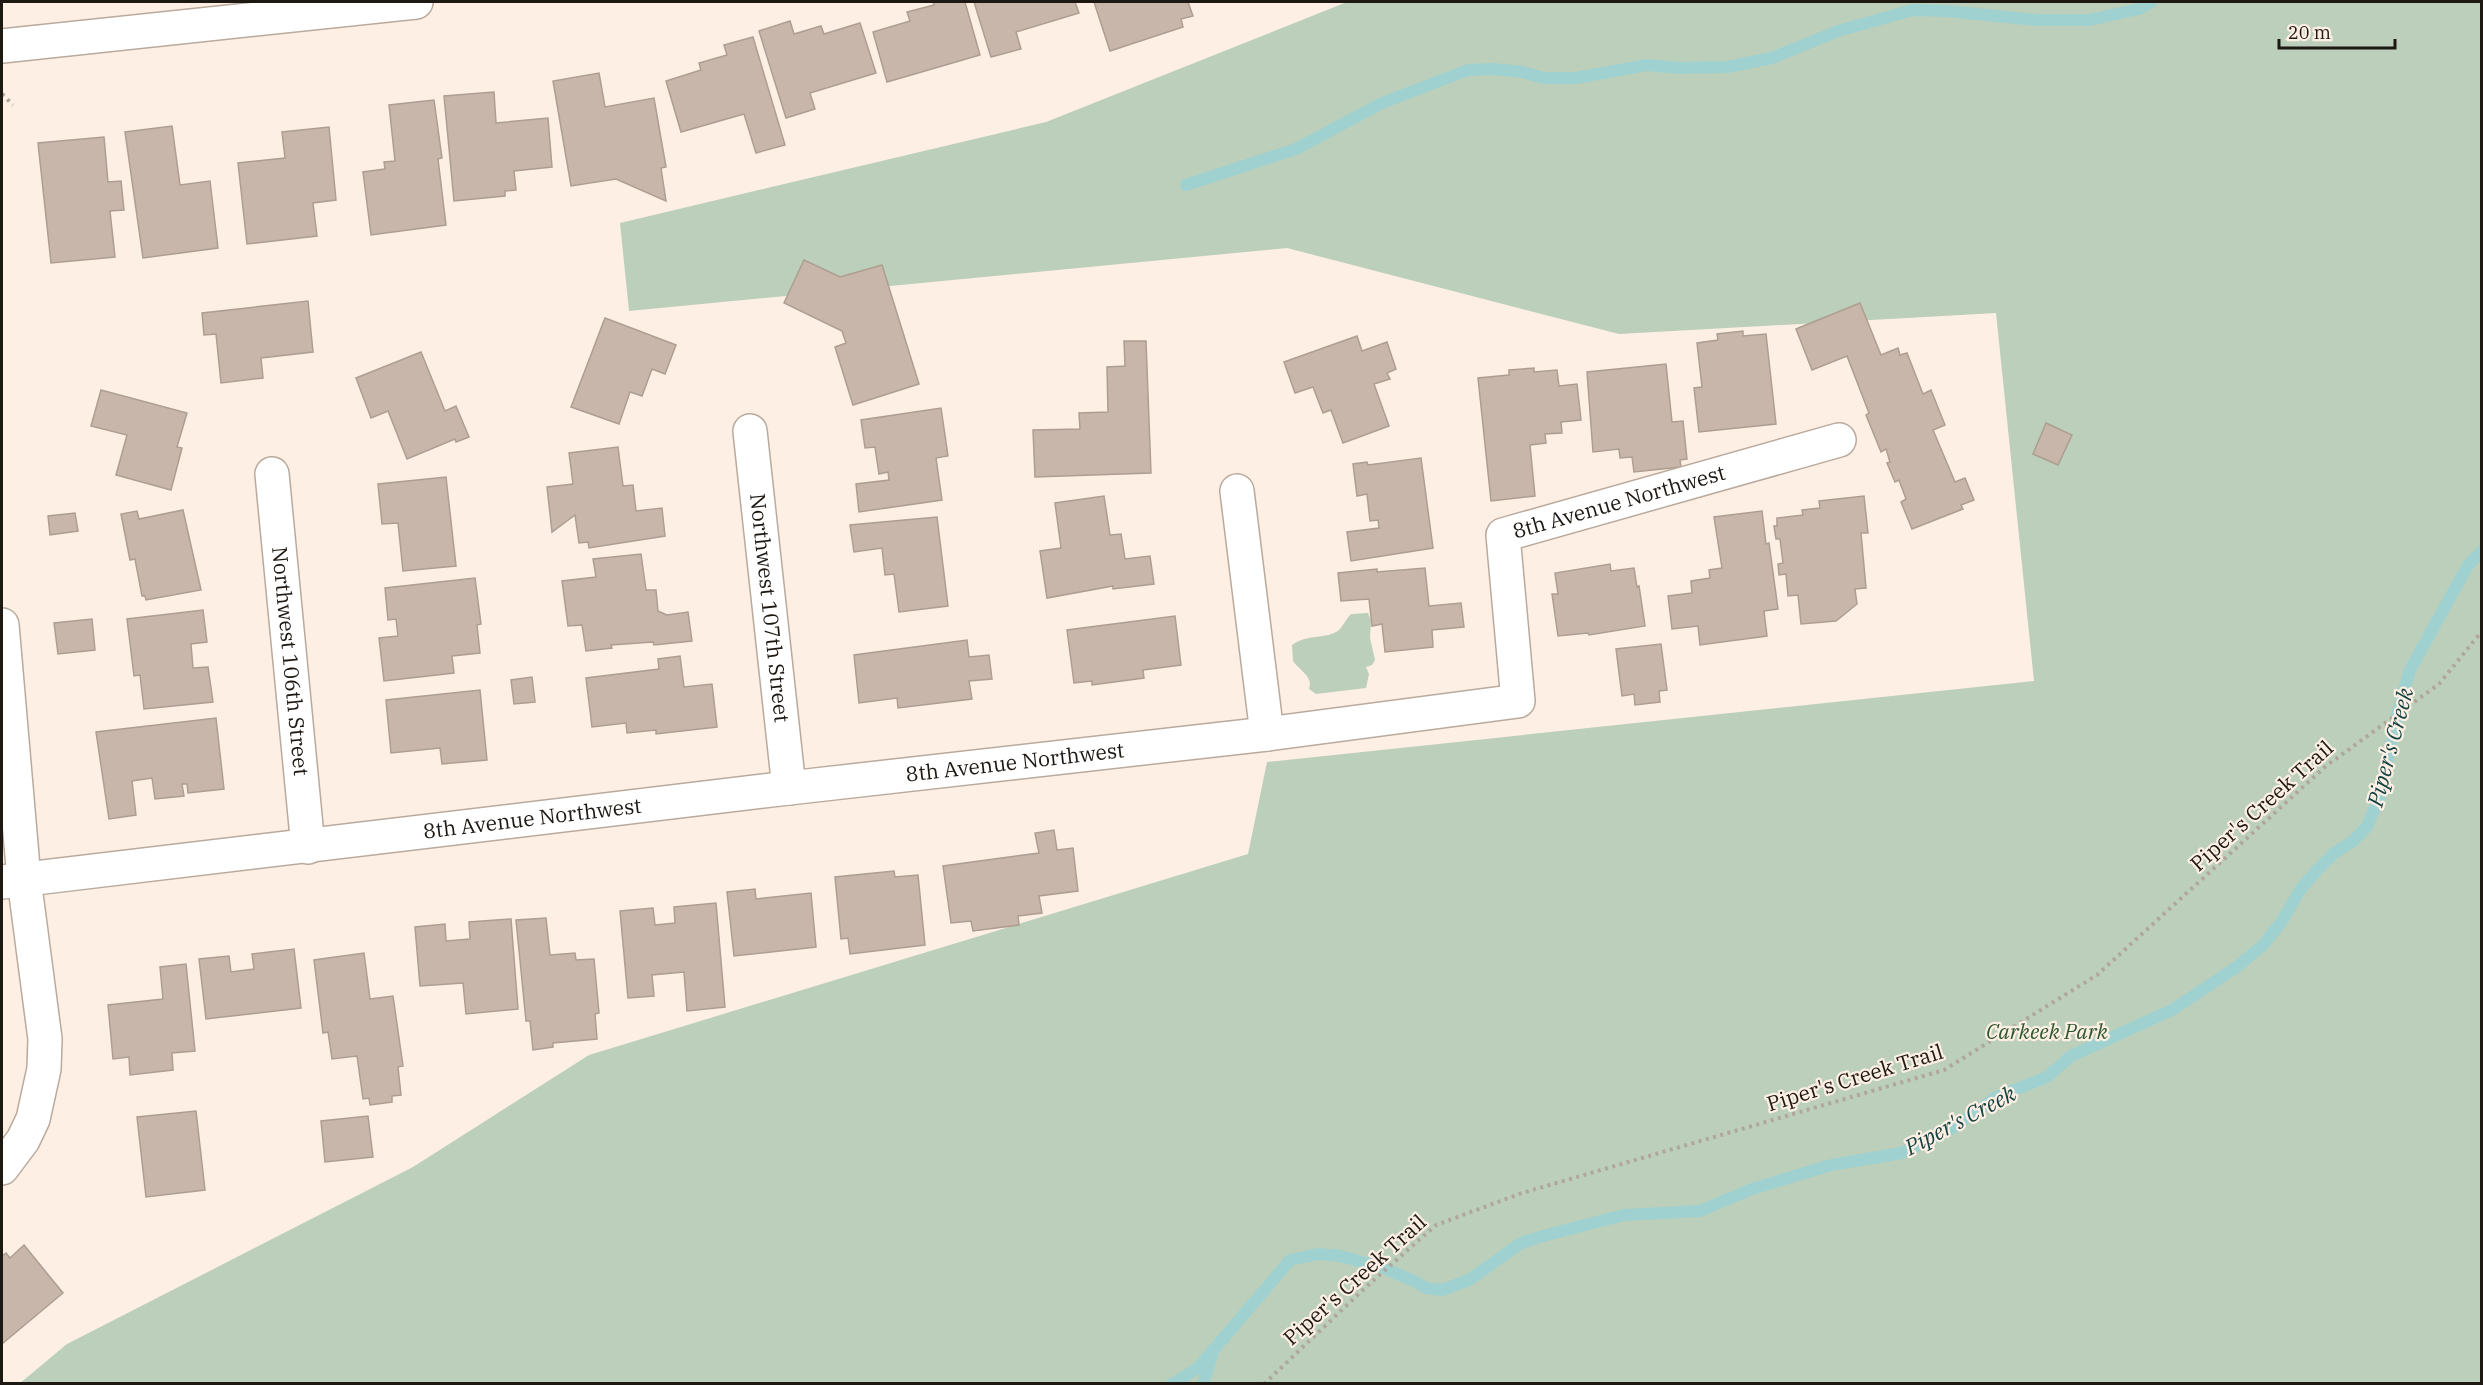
<svg xmlns="http://www.w3.org/2000/svg" width="2483" height="1385" font-family="'IBM Plex Serif',serif">
	<style>
		.green { fill: #bbcfba }
		.lines { fill: none; stroke-linecap: round; stroke-linejoin: round }
		.stream { stroke: #a0d1d1; stroke-width: 12 }
		.building { fill: #c7b6a9; stroke: #ae9e91; stroke-width: 1.5 }
		.street-casing { stroke: #baaa9d; stroke-width: 36 }
		.path { stroke: #b1a69d; stroke-width: 4; stroke-dasharray: 3 4.5; stroke-linecap: butt }
		.street { stroke: #fff; stroke-width: 33 }
		.labels { text-anchor: middle; stroke-width: 4.5; stroke-linejoin: round; paint-order: stroke }
		.street-label { font-size: 21px; fill: #1e1813; stroke: #fdefe4 }
		.park-label { font-size: 21px; font-style: italic; fill: #2e572e; stroke: #fdefe4 }
		.water-label { font-size: 22px; font-style: italic; fill: #154242; stroke: #fdefe4 }
	</style>
	<rect width="100%" height="100%" fill="#fdefe4"/>
	<g class="green">
		<polygon points="1347,2 2481,2 2481,1383 19,1384 67,1344 413,1167 589,1055 1248,854 1267,762 2034,681 1996,313 1619,334 1287,248 629,311 620,223 1046,122"/>
		<path d="M1368 613 1371 621 1370 638 1375 660 1372 665 1366 667 1369 674 1366 688 1316 694 1309 689C1314 677 1299 670 1293 661L1292 645C1309 633 1326 640 1339 630 1343 626 1346 619 1351 614Z"/>
	</g>
	<g class="lines">
		<g class="stream">
			<polyline points="1186,185 1296,149 1382,103 1468,70 1495,69 1522,72 1544,78 1576,78 1647,65 1679,68 1727,67 1772,58 1838,31 1913,10 1947,11 2036,20 2089,20 2139,9 2151,2"/>
			<polyline points="1172,1384 1198,1368 1290,1260 1318,1254 1340,1256 1381,1267 1414,1281 1426,1288 1442,1290 1469,1280 1521,1243 1543,1236 1624,1215 1700,1211 1752,1189 1831,1165 1902,1153 1953,1128 1996,1097 2047,1077 2071,1056 2172,1010 2238,966 2263,945 2282,921 2300,890 2317,870 2333,854 2353,841 2366,828 2379,799 2399,707 2410,670 2468,565 2482,551"/>
			<polyline points="1203,1384 1212,1356"/>
		</g>
	</g>
	<g class="building">
		<polygon points="933,2 965,2 980,55 887,82 873,32 910,21 907,12 934,5"/>
		<polygon points="974,2 1075,2 1079,13 1016,32 1021,49 991,57"/>
		<polygon points="1094,2 1188,2 1193,16 1181,19 1183,27 1110,51"/>
		<polygon points="790,21 794,34 821,26 824,34 860,23 876,73 810,93 815,109 786,118 759,31"/>
		<polygon points="753,37 785,145 756,153 744,114 681,132 666,81 701,70 699,63 727,55 724,45"/>
		<polygon points="599,73 605,107 654,98 666,167 661,168 666,201 616,179 571,186 553,81"/>
		<polygon points="494,92 496,123 548,118 552,167 514,171 516,190 505,191 505,196 454,201 444,96"/>
		<polygon points="434,100 442,158 438,159 446,225 371,235 363,172 385,169 384,162 395,161 389,105"/>
		<polygon points="172,126 180,185 210,181 218,248 143,258 125,132"/>
		<polygon points="329,127 336,200 313,203 317,236 247,244 238,163 285,158 282,132"/>
		<polygon points="104,137 108,182 121,181 124,210 110,211 115,257 51,263 38,143"/>
		<polygon points="804,260 840,277 882,265 919,384 853,405 835,347 846,343 842,331 784,303"/>
		<polygon points="308,301 313,352 261,358 263,378 221,383 216,334 204,335 202,313"/>
		<polygon points="1860,303 1881,355 1898,348 1900,355 1907,353 1923,394 1931,390 1945,425 1933,430 1955,482 1965,478 1974,500 1961,505 1963,509 1912,529 1901,502 1906,499 1899,480 1895,482 1887,463 1890,462 1886,449 1881,452 1866,415 1869,413 1847,356 1812,370 1796,329"/>
		<polygon points="605,318 676,345 665,374 652,369 642,396 630,392 619,424 571,407"/>
		<polygon points="1743,331 1743,336 1766,334 1776,424 1699,432 1694,388 1702,387 1697,343 1718,340 1717,334"/>
		<polygon points="1357,336 1362,351 1387,342 1396,369 1387,373 1390,379 1374,384 1389,426 1343,443 1331,410 1323,413 1313,387 1295,393 1284,362"/>
		<polygon points="1124,341 1146,341 1151,473 1035,477 1033,430 1080,429 1079,413 1108,412 1107,367 1125,366"/>
		<polygon points="421,352 445,411 456,406 469,437 456,442 455,439 407,459 388,411 371,418 356,378"/>
		<polygon points="1666,364 1672,422 1683,421 1687,459 1680,460 1681,467 1634,472 1632,457 1620,458 1619,449 1593,452 1587,372"/>
		<polygon points="1534,368 1534,372 1557,370 1559,386 1577,384 1581,420 1561,422 1562,433 1545,434 1546,443 1530,445 1535,496 1491,501 1478,378 1509,375 1509,370"/>
		<polygon points="101,390 187,413 177,447 182,448 171,490 116,475 127,435 91,426"/>
		<polygon points="941,408 948,456 936,458 942,500 859,512 856,484 889,480 888,472 879,474 875,447 865,448 861,420"/>
		<polygon points="2046,423 2072,435 2058,465 2033,454"/>
		<polygon points="618,447 623,486 633,485 636,511 662,508 665,536 589,548 588,542 579,543 575,515 552,532 547,487 573,484 569,453"/>
		<polygon points="1421,458 1433,548 1351,561 1347,532 1379,528 1378,520 1370,521 1367,494 1357,496 1353,464 1367,462 1368,465"/>
		<polygon points="446,477 456,566 403,571 398,523 382,524 378,484"/>
		<polygon points="1104,496 1110,535 1121,534 1125,559 1150,556 1154,584 1113,589 1113,586 1047,598 1040,551 1061,548 1055,503"/>
		<polygon points="1864,496 1868,533 1861,533 1866,588 1855,589 1857,604 1836,621 1801,624 1798,595 1788,596 1786,574 1779,575 1778,564 1783,563 1780,539 1776,539 1774,526 1777,526 1777,518 1803,515 1802,510 1820,508 1819,501"/>
		<polygon points="183,510 201,590 146,600 145,596 142,596 135,559 130,560 121,514 137,511 139,519"/>
		<polygon points="1762,511 1766,544 1769,543 1778,609 1764,611 1767,636 1700,645 1698,626 1672,629 1668,596 1692,593 1691,581 1710,578 1709,570 1722,568 1714,517"/>
		<polygon points="75,513 78,531 50,535 48,516"/>
		<polygon points="937,517 948,606 899,612 894,574 885,575 882,548 854,552 850,525"/>
		<polygon points="641,554 646,590 656,590 658,611 667,615 688,612 692,641 654,645 653,642 611,645 612,648 586,651 582,625 568,626 562,581 596,577 593,559"/>
		<polygon points="1610,564 1611,571 1634,568 1637,587 1639,586 1645,626 1589,635 1588,633 1558,636 1552,594 1558,594 1555,573"/>
		<polygon points="1425,568 1429,606 1461,603 1464,627 1432,630 1433,647 1385,652 1382,624 1372,626 1369,599 1341,601 1338,573 1377,569 1377,572"/>
		<polygon points="475,578 481,624 477,625 480,653 452,656 454,673 384,681 379,638 398,636 396,619 388,620 385,588"/>
		<polygon points="203,610 207,642 191,644 193,668 208,667 213,702 144,709 140,675 134,676 127,619"/>
		<polygon points="1175,616 1181,665 1143,670 1144,678 1092,685 1092,681 1074,683 1067,630"/>
		<polygon points="92,619 95,650 58,654 54,623"/>
		<polygon points="967,640 969,657 989,655 992,679 969,681 972,699 898,708 897,698 859,703 854,655"/>
		<polygon points="1661,644 1667,690 1659,691 1660,702 1635,705 1634,694 1622,696 1616,649"/>
		<polygon points="680,656 684,687 712,684 717,727 656,734 656,730 627,733 626,723 592,727 586,678 659,669 658,659"/>
		<polygon points="532,677 535,702 514,704 511,680"/>
		<polygon points="480,690 487,760 442,764 440,748 391,753 386,700"/>
		<polygon points="216,718 224,789 188,793 187,784 182,784 184,796 155,799 152,778 132,781 136,815 109,819 96,732"/>
		<polygon points="1054,830 1057,850 1073,848 1078,891 1039,896 1042,913 1018,916 1019,925 973,931 971,921 951,923 943,866 1039,853 1035,833"/>
		<polygon points="894,871 895,877 918,875 925,945 850,954 848,938 841,939 835,877"/>
		<polygon points="755,889 756,899 811,893 816,947 734,956 727,892"/>
		<polygon points="716,903 725,1007 687,1011 684,972 652,975 654,996 628,998 620,911 653,908 655,925 675,923 674,907"/>
		<polygon points="546,918 550,955 575,953 576,960 594,959 599,1013 595,1014 597,1039 553,1043 553,1047 533,1050 530,1021 526,1021 516,920"/>
		<polygon points="511,919 518,1009 466,1014 463,983 420,986 415,927 445,924 446,941 470,939 469,922"/>
		<polygon points="294,949 301,1008 206,1019 199,959 229,956 231,972 254,969 252,954"/>
		<polygon points="364,953 370,999 393,996 403,1066 398,1067 401,1095 392,1096 392,1102 370,1105 369,1098 363,1099 357,1056 332,1059 328,1032 323,1033 314,960"/>
		<polygon points="186,964 195,1051 172,1053 173,1070 130,1075 129,1057 113,1059 108,1005 163,999 160,967"/>
		<polygon points="196,1111 205,1190 146,1197 137,1117"/>
		<polygon points="368,1116 373,1157 325,1162 321,1121"/>
		<polygon points="24,1245 63,1293 2,1344 2,1256 6,1253 10,1258"/>
	</g>
	<g class="lines">
		<defs>
			<g id="street">
				<polyline points="2,46 416,2"/>
				<path id="s1" d="M750 431 789 788"/>
				<path id="s2" d="M272 474 308 847"/>
				<polyline points="1237,491 1267,734"/>
				<polyline points="2,625 24,879 45,1039 44,1069 33,1119 23,1140 2,1168"/>
				<path id="s3" d="M2 882 789 788 1267 734 1518 701 1503 535 1839 440"/>
			</g>
		</defs>
		<use href="#street" class="street-casing"/>
		<g class="path">
			<polyline points="2,94 13,105"/>
			<polyline points="1264,1384 1366,1287 1436,1225 1522,1193 1944,1070 2097,975 2326,766 2439,684 2482,631"/>
		</g>
		<use href="#street" class="street"/>
	</g>
	<g class="labels">
		<g class="street-label">
			<text dy="7" stroke="none"><textPath href="#s3" startOffset="1814">8th Avenue Northwest</textPath></text>
			<text dy="7" stroke="none"><textPath href="#s1" startOffset="178">Northwest 107th Street</textPath></text>
			<text dy="7" stroke="none"><textPath href="#s2" startOffset="188">Northwest 106th Street</textPath></text>
			<text dy="7" stroke="none"><textPath href="#s3" startOffset="1020">8th Avenue Northwest</textPath></text>
			<text transform="translate(2262 806) rotate(-42)" y="7">Piper's Creek Trail</text>
			<text dy="7" stroke="none"><textPath href="#s3" startOffset="534">8th Avenue Northwest</textPath></text>
			<text transform="translate(1855 1078) rotate(-17)" y="7">Piper's Creek Trail</text>
			<text transform="translate(1355 1280) rotate(-42)" y="7">Piper's Creek Trail</text>
		</g>
		<g class="park-label">
			<text x="2047" y="1039">Carkeek Park</text>
		</g>
		<g class="water-label">
			<text transform="translate(2390 747) rotate(-75)" y="8">Piper's Creek</text>
			<text transform="translate(1960 1120) rotate(-28)" y="8">Piper's Creek</text>
		</g>
	</g>
	<rect width="2483" height="1385" fill="none" stroke="#1e1813" stroke-width="6"/>
	<path d="M2279 39v9h116v-9" fill="none" stroke="#1e1813" stroke-width="3"/>
	<text x="2288" y="39" font-size="18" fill="#1e1813" stroke="#fdefe4" stroke-width="4.5" paint-order="stroke">20 m</text>
</svg>
